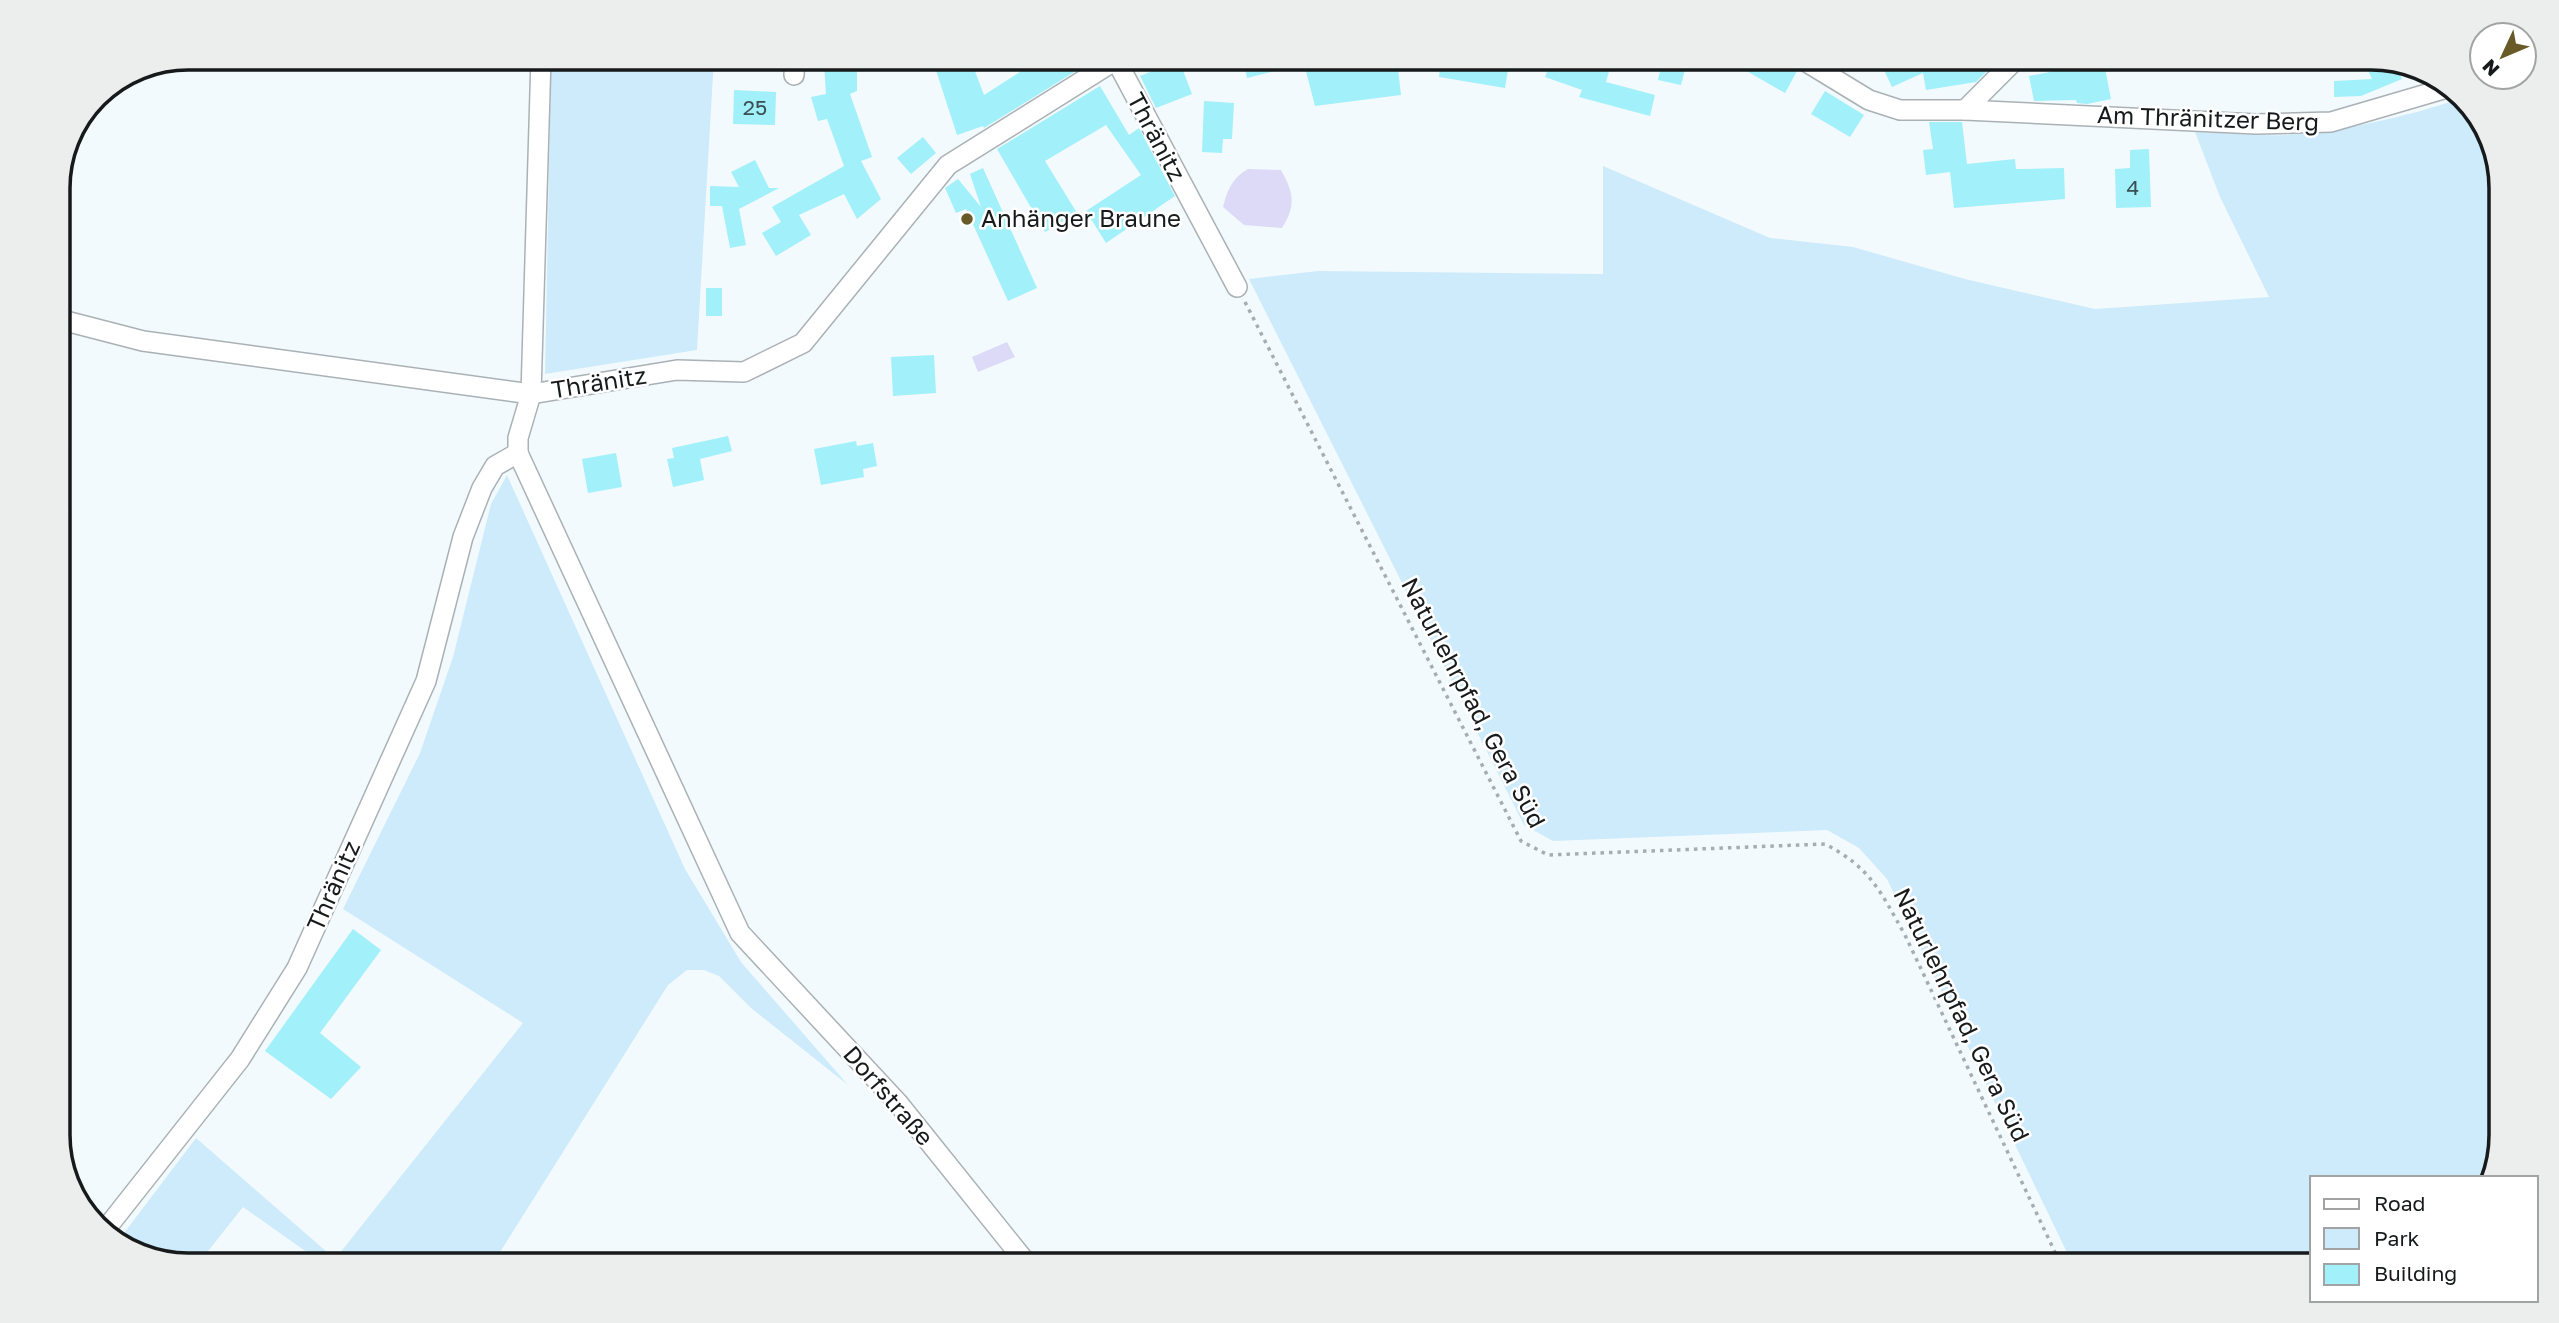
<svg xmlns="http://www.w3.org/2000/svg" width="2559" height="1323" font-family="'Golos Text',sans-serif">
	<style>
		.green { fill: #ceebfb }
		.water { fill: #dcdaf7 }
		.building { fill: #a1f0fa }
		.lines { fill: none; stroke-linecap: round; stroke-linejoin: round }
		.minor-casing { stroke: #aab1b5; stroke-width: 22 }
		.path { stroke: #a6acaf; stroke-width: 3.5; stroke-dasharray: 3.5 5; stroke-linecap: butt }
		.minor { stroke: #fff; stroke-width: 19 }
		.poi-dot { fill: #685b28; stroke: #fff; stroke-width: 2.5 }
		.labels { text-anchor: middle; stroke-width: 5; stroke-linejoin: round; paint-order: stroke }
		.number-label { font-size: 21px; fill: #3a5053 }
		.street-label { font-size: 24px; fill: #171a1b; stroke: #fff }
		.poi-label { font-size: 24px; fill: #171a1b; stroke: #fff; text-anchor: start }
		.rim { fill: none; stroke: #171a1b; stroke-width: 3.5 }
	</style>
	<rect width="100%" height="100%" fill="#f3fafe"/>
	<g class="green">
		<polygon points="714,58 697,350 545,374 551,67"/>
		<path d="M2460 99 2479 116 2501 180V1135L2491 1178H2312V1265H2073L1887 879 1859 848 1827 830 1553 841 1524 825 1249 279 1318 271 1603 274V166L1770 238 1853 247 1965 279 2095 309 2269 297 2220 197 2195 132C2225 133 2256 136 2286 135 2345 131 2404 117 2460 99Z"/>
		<polygon points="507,475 685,869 741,962 848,1085 751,1008 719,976 704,970 687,970 668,985 492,1265 325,1265 243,1207 197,1265 130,1252 118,1241 196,1138 335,1259 523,1023 343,909 420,753 453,657 491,504"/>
	</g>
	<g class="water">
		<path d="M1248 169 1281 170C1294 193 1296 206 1282 228L1244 225 1223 207C1227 191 1232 178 1248 169Z"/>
		<polygon points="1007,342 1015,357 978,372 972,357"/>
	</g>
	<g class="building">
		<polygon points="932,58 970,58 984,95 1042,58 1072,58 1079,69 984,128 983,126 957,135"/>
		<polygon points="1243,58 1327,58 1330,69 1397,60 1401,95 1315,106 1303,60 1304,64 1247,78"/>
		<polygon points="1441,58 1510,58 1505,88 1439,77"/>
		<polygon points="1552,58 1589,58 1588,63 1610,68 1606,82 1655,95 1650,116 1579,97 1582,90 1545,77"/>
		<polygon points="1663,58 1688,58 1681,85 1658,80"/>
		<polygon points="1724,58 1788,58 1797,71 1785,93"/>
		<polygon points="1913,58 1986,58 1988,70 1976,82 1926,90 1923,73 1892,87 1884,70"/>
		<polygon points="2068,58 2103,58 2111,99 2087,104 2077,103 2076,100 2034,101 2029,76 2070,68"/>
		<polygon points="2376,59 2395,64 2402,79 2361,96 2334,97 2334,81 2372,79 2365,64"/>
		<polygon points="1179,60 1192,94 1156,108 1140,76"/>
		<polygon points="824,64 857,66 857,91 850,94 872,157 861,161 881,199 857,219 844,194 799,215 811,235 776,256 762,233 781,222 772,207 844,166 827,119 818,121 811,97 826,94"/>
		<polygon points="1100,86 1129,135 1139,128 1175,196 1106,243 1086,211 1141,175 1106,125 1045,161 1077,213 1045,232 997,149"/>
		<polygon points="734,90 776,92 775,125 733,124"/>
		<polygon points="1825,91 1864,115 1850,137 1811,114"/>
		<polygon points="1204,101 1234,103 1232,139 1223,139 1222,153 1202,152"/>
		<polygon points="1929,122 1962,122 1967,164 2015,159 2016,169 2064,168 2065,199 1954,208 1950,172 1926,175 1923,150 1933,149"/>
		<polygon points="923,137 936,153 911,174 897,158"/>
		<polygon points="2149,149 2151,207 2116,208 2115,169 2130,168 2130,150"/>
		<polygon points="755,160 769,188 779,188 739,209 746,245 730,248 722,206 710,206 710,186 739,187 731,172"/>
		<polygon points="983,168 1037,288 1008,301 966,209 956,213 945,188 958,179 981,207 970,174"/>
		<rect x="706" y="288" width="16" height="28"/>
		<polygon points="934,355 936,393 893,396 891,357"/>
		<polygon points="728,436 732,451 700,459 704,480 673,487 667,459 674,458 672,448"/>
		<polygon points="856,441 857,446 873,443 877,466 863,469 864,477 821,485 814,449"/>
		<polygon points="616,453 622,487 588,493 582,459"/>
		<polygon points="353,929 381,950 320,1033 361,1067 331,1099 265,1051"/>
	</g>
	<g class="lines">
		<defs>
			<g id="minor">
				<polyline points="1115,58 1237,287"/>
				<polyline points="1800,58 1869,100 1900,110 1965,110 2256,124 2331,122 2447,88"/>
				<polyline points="794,75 795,58"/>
				<polyline points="1965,110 2017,58"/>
				<polyline points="58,319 143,341 531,394 677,370 744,372 803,343 948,165 1119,58"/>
				<polyline points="518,453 740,933 898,1103 1028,1265"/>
				<polyline points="105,1230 240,1059 297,968 426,681 463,537 482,488 495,466 518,453 518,438 531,394 541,58"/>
			</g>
		</defs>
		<use href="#minor" class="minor-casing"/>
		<path class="path" d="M1245 302 1521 841 1548 855 1825 844C1871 868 1880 891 1905 935L2061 1265"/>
		<use href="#minor" class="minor"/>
	</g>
	<circle class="poi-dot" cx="967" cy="219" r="7"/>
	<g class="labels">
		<g class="number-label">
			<text x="755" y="115">25</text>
			<text x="2133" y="195">4</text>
		</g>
		<g class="street-label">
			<text transform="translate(2208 119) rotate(2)" y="8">Am Thränitzer Berg</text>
			<text transform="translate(1156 137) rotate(62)" y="8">Thränitz</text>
			<text transform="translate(599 383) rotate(-9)" y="8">Thränitz</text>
			<text transform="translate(1473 703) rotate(62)" y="8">Naturlehrpfad, Gera Süd</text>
			<text transform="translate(334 886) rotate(-66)" y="8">Thränitz</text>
			<text transform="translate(1961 1015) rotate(64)" y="8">Naturlehrpfad, Gera Süd</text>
			<text transform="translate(888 1096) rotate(49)" y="8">Dorfstraße</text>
		</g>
		<g class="poi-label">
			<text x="981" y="227">Anhänger Braune</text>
		</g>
	</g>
	<path d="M0 0H2559V1323H0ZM188 70H2371A118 118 0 0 1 2489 188V1135A118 118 0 0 1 2371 1253H188A118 118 0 0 1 70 1135V188A118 118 0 0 1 188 70Z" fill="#eceded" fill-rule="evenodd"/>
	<path class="rim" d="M188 70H2371A118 118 0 0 1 2489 188V1135A118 118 0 0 1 2371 1253H188A118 118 0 0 1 70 1135V188A118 118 0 0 1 188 70Z"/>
	<rect x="2310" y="1176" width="228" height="126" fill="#ffffff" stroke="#a2a3a4" stroke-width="2"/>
	<rect x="2324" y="1199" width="35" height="10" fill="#ffffff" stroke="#a2a3a4" stroke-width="2"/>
	<text x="2374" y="1211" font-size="21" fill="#171a1b">Road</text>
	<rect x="2324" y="1228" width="35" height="21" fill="#ceebfb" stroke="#a2a3a4" stroke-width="2"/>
	<text x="2374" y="1246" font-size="21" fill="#171a1b">Park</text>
	<rect x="2324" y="1264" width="35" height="21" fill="#a1f0fa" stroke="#a2a3a4" stroke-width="2"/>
	<text x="2374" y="1281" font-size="21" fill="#171a1b">Building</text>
	<g transform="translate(2503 56) rotate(226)"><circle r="33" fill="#ffffff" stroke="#a2a3a4" stroke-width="2"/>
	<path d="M0-5L12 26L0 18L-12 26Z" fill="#685b28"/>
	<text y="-10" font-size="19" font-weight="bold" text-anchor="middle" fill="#171a1b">N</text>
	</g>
</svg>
